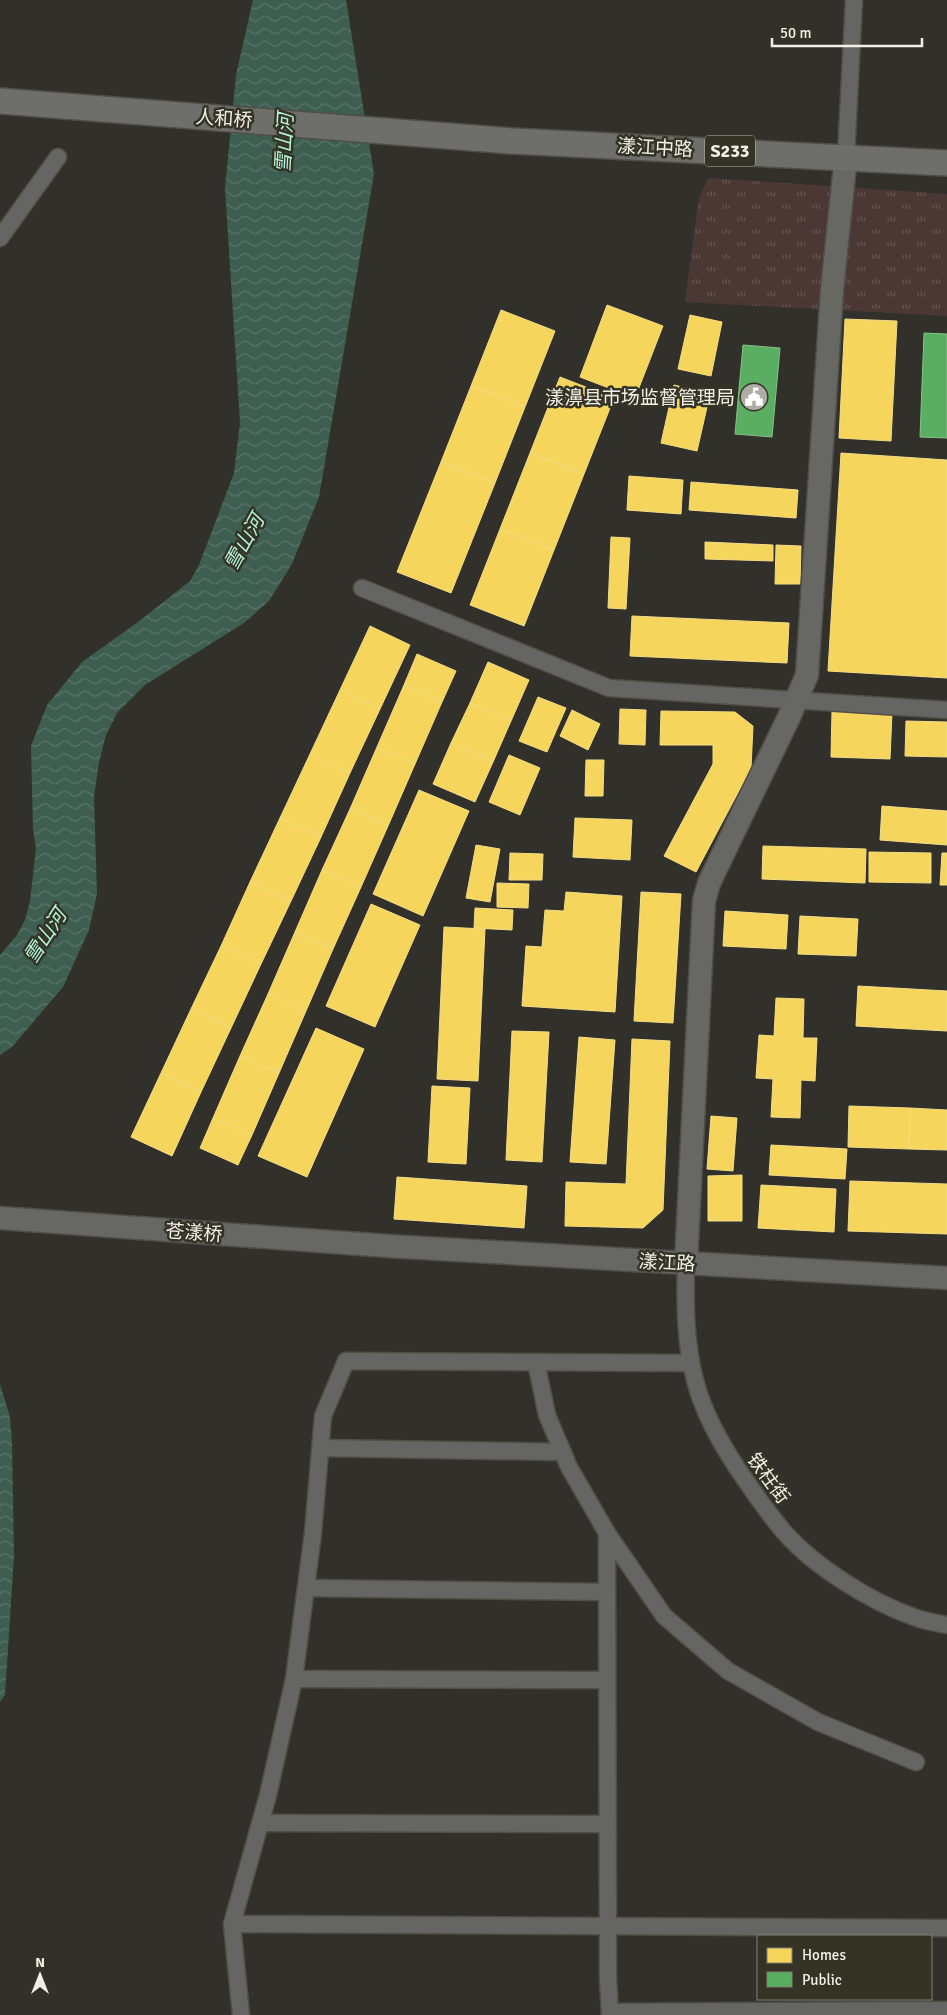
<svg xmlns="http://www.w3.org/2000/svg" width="947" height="2015" font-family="Signika,'Noto Sans SC',sans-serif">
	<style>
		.grass { fill: url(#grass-tufts) }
		.water { fill: url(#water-waves) }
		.homes { fill: #f6d55c; stroke: #f4dd86 }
		.public { fill: #5aae61; stroke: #87c289 }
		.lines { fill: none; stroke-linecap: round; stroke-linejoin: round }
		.street-casing { stroke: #504e49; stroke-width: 19 }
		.secondary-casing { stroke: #504e49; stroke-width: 25 }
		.primary-casing { stroke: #504e49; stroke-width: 28 }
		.street { stroke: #656663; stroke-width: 16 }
		.secondary { stroke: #676764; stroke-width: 22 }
		.primary { stroke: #6e6e6b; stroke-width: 25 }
		.labels { text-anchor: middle; stroke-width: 5; stroke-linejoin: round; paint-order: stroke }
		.shield { fill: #353326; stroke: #b9b7ad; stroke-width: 1 }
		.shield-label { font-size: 18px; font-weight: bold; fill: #f1f0e7 }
		.street-label { font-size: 19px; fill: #f1f0e7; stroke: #353326 }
		.poi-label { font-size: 19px; fill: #f1f0e7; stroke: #353326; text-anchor: end }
		.water-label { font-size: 20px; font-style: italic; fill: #b1f6db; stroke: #353326 }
	</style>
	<defs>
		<pattern id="grass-tufts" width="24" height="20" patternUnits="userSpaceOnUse" patternTransform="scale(1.25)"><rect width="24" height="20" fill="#4b3834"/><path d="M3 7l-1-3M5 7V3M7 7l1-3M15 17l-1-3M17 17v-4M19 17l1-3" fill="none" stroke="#655551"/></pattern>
		<pattern id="water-waves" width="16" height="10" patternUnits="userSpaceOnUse" patternTransform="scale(1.25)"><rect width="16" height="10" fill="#3d5e51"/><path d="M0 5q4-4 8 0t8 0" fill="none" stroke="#5a756a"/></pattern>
	</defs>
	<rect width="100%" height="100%" fill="#32302a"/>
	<polygon class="grass" points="708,178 947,194 947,316 685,302 699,197"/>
	<g class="water">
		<polygon points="253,0 346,0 374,174 319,497 292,564 269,601 244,623 145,685 117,713 106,735 99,762 94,797 97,894 89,930 63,987 12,1047 0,1055 0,955 17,935 25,920 30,901 36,848 33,829 31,746 47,705 82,662 138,622 190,581 199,565 234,473 240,423 225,188 236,75"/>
		<polygon points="0,1384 10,1417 12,1444 14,1556 5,1695 0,1702"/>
	</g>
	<g class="homes">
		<polygon points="607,305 663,326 635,398 580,377"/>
		<polygon points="501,310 555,331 525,407 471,386"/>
		<polygon points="690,315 722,322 711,376 678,369"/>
		<polygon points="845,319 897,321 891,441 839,438"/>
		<polygon points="560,377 614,398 584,474 530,453"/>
		<polygon points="674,385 710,394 697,451 661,443"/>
		<polygon points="471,386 525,407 495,483 441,462"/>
		<polygon points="530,453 584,474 554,550 500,529"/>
		<polygon points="841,453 947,460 947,678 828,671"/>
		<polygon points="441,462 495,483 451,593 397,572"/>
		<polygon points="629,476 683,480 681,514 627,510"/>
		<polygon points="691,482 798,490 796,518 689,510"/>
		<polygon points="500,529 554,550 524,626 470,605"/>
		<polygon points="611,537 630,538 626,609 608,608"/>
		<polygon points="705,542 773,545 773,561 705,559"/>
		<polygon points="776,545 801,546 800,584 775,584"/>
		<polygon points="632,616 789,623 787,663 630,656"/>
		<polygon points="370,626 410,645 380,709 340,690"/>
		<polygon points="417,654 456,671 442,702 404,685"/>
		<polygon points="488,662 529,680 511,721 470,703"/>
		<polygon points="404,685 442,702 415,764 377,747"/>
		<polygon points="340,690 380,709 350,773 310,754"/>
		<polygon points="538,697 566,708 547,752 519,741"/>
		<polygon points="470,703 511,721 493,762 451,743"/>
		<polygon points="620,709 646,710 645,745 619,744"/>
		<polygon points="572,710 600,724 588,750 560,736"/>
		<polygon points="661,711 735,712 753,726 751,768 696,872 664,856 713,764 713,745 660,745"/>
		<polygon points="832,711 892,713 890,759 831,757"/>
		<polygon points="906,721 947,722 947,757 905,756"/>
		<polygon points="451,743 493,762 475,802 433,784"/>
		<polygon points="377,747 415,764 388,826 350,809"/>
		<polygon points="310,754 350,773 321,837 280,818"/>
		<polygon points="509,755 540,768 520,815 489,802"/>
		<polygon points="586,760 604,760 603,796 585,796"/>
		<polygon points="419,790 469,811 423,916 373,894"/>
		<polygon points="882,806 947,811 947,845 880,840"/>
		<polygon points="350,809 388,826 361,887 322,870"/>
		<polygon points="280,818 321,837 291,901 250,882"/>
		<polygon points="575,818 632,820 630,860 573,857"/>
		<polygon points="476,845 500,849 490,902 466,898"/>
		<polygon points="763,846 866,849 865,883 762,879"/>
		<polygon points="869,852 931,853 931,883 869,882"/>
		<polygon points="510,853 543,854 542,880 509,880"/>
		<polygon points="942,853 947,853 947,885 940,885"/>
		<polygon points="322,870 361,887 333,949 295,932"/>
		<polygon points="250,882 291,901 261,964 221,946"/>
		<polygon points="497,883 529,884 528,908 497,907"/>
		<polygon points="566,892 622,896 615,1012 522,1006 526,946 542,947 545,910 564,911"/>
		<polygon points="641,892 681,894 673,1023 634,1021"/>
		<polygon points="371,904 420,925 375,1027 326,1006"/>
		<polygon points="475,908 513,910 512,930 474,928"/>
		<polygon points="725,911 788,915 786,949 723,946"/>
		<polygon points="800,916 858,919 856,956 798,954"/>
		<polygon points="444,927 485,929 478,1081 437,1079"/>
		<polygon points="295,932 333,949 306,1011 268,994"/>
		<polygon points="221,946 261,964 231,1028 191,1009"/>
		<polygon points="858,986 947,991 947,1031 856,1026"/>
		<polygon points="268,994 306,1011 279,1073 240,1056"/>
		<polygon points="776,998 804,999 803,1038 817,1038 815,1081 801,1080 800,1118 771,1117 773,1079 756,1078 759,1035 774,1036"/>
		<polygon points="191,1009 231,1028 201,1092 161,1073"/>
		<polygon points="316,1028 364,1049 307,1177 258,1156"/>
		<polygon points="512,1031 549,1032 542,1162 506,1160"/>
		<polygon points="579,1037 615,1040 606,1164 570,1162"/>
		<polygon points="632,1039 670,1041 663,1210 643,1228 565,1226 566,1182 626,1184"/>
		<polygon points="240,1056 279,1073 252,1135 213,1118"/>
		<polygon points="161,1073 201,1092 172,1156 131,1137"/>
		<polygon points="432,1086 470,1088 466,1164 428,1162"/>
		<polygon points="849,1106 910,1108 909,1149 848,1147"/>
		<polygon points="910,1108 947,1110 947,1150 909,1149"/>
		<polygon points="711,1116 737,1118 733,1171 707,1169"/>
		<polygon points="213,1118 252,1135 238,1165 200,1148"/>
		<polygon points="771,1145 847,1149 845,1179 769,1175"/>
		<polygon points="742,1175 742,1221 708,1221 708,1176"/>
		<polygon points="397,1177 527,1186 524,1228 394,1219"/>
		<polygon points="850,1181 947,1184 947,1234 848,1231"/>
		<polygon points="761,1185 836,1189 834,1232 758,1228"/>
	</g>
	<g class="public">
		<polygon points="924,333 947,334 947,438 920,437"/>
		<polygon points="743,345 780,348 772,437 735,434"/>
	</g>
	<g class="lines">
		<defs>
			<g id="street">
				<polyline points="846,156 854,0"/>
				<polyline points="0,238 58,157"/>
				<polyline points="362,588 609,688 947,710"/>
				<path d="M686 1263C685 1303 685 1342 695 1380 704 1416 723 1448 744 1478 757 1497 770 1516 785 1533 815 1567 871 1602 914 1617 924 1621 936 1623 947 1625"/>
				<polyline points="536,1362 547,1415 569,1467 607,1533 664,1616 728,1671 818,1722 916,1762"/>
				<polyline points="321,1448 563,1452"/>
				<polyline points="607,1533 608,1978 610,2015"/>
				<polyline points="306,1588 607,1592"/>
				<polyline points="294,1679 607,1680"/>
				<polyline points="260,1823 608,1824"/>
				<polyline points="232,1924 947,1928"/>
				<polyline points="610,2012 947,2010"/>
				<polyline points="241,2015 232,1924 268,1795 294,1679 313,1533 323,1416 346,1361 691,1363"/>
			</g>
			<g id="secondary">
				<polyline points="0,1218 388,1246 947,1278"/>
				<polyline points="686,1263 704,901 709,883 789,717 807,675 832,290 846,156"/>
			</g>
			<polyline id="primary" points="0,101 512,141 947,163"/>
		</defs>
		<use href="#street" class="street-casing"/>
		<use href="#secondary" class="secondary-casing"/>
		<use href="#primary" class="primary-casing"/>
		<use href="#street" class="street"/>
		<use href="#secondary" class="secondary"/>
		<use href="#primary" class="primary"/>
	</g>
	<defs>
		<symbol id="civic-disc" viewBox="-11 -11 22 22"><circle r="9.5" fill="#aeada5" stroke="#353326"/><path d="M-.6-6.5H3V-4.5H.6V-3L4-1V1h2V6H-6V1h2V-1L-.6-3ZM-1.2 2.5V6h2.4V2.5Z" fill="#fff"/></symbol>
	</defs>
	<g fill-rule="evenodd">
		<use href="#civic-disc" x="738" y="381" width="32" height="32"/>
	</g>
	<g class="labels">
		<rect class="shield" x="705" y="135.5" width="50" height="31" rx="4"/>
		<g class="shield-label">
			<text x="730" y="157">S233</text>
		</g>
		<g class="street-label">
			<text transform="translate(224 118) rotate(4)" y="7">人和桥</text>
			<text transform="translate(655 147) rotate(3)" y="7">漾江中路</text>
			<text transform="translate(194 1232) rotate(4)" y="7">苍漾桥</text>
			<text transform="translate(667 1262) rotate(3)" y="7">漾江路</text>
			<text transform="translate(769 1478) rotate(54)" y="7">铁柱街</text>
		</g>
		<g class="poi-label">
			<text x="735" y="404">漾濞县市场监督管理局</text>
		</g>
		<g class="water-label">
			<text transform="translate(284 143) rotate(-87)" y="7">雪山河</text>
			<text transform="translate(244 542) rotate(-61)" y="7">雪山河</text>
			<text transform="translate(45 936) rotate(-57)" y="7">雪山河</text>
		</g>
	</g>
	<rect x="757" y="1935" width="175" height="65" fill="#353326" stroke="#807f73"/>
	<rect x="767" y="1948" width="25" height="15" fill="#f6d55c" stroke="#807f73"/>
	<text x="802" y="1960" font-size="15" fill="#f1f0e7">Homes</text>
	<rect x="767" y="1972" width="25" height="15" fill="#5aae61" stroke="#807f73"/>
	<text x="802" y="1985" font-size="15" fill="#f1f0e7">Public</text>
	<g transform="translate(40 1975)" stroke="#353326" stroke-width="4" paint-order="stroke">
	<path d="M0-4L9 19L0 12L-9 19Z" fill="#f1f0e7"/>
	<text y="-8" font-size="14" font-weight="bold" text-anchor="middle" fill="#f1f0e7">N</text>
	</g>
	<path d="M772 38v8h150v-8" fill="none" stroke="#f1f0e7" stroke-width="2.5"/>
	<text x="780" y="38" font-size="15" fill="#f1f0e7" stroke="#353326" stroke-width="4" paint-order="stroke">50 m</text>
</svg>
